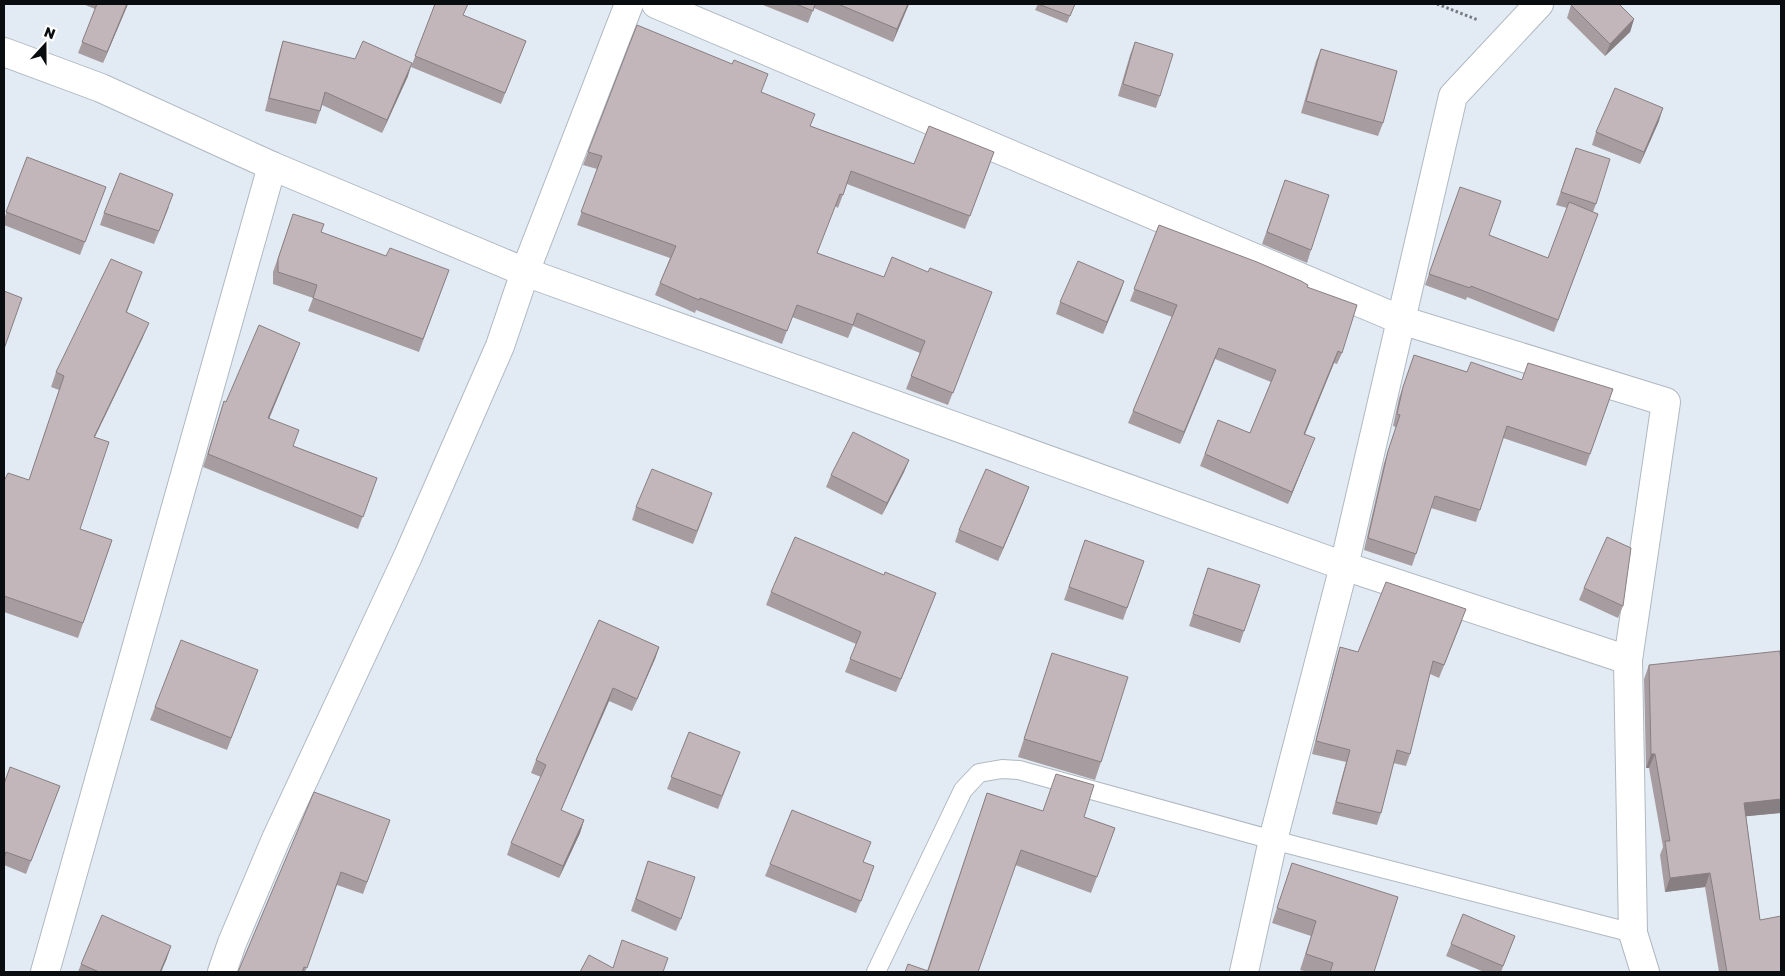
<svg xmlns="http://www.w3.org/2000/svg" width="1785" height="976" font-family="'Golos Text',sans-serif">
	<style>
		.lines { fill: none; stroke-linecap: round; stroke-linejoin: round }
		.service-casing { stroke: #b0b9c1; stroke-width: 20 }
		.minor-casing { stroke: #b0b9c1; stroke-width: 30 }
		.path { stroke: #73797f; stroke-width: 3; stroke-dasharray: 2.5 2.5; stroke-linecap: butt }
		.service { stroke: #fff; stroke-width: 18 }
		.minor { stroke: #fff; stroke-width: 28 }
		.wall { fill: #a79da0 }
		.shaded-wall { fill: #887f82 }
		.building { fill: #c2b6ba; stroke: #887f82 }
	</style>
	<rect width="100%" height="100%" fill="#e2ebf3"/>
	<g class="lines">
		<defs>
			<polyline id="service" points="876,972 963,790 979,773 1002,769 1019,770 1273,840 1633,933"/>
			<g id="minor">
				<polyline points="656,4 1401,320 1666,402 1628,660 1633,933 1645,972"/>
				<polyline points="4,52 101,88 272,166 525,272 1344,566 1628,660"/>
				<polyline points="45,972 272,166"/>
				<polyline points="222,972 232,943 276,839 408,556 500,346 525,272 629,4"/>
				<polyline points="1244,972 1273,840 1344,566 1453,96 1539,4"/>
			</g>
		</defs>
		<use href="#service" class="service-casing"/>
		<use href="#minor" class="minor-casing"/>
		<polyline class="path" points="1437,4 1478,20"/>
		<use href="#service" class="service"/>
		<use href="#minor" class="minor"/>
	</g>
	<g class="wall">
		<polygon points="83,4 128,4 103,63 78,53 95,9"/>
		<polygon points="435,4 526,41 501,104 411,67"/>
		<polygon points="763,4 909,4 893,42 814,8 808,23 763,5"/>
		<polygon points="1038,4 1075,4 1067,23 1035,10"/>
		<polygon points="1571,5 1634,19 1630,32 1605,56 1567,18"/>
		<polygon points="283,41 408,76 382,133 322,105 316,124 265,111 279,54"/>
		<polygon points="1135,42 1160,96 1156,108 1118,96 1130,55"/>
		<polygon points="1321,49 1383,123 1378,136 1301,113 1316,61"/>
		<polygon points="762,92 811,126 914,164 994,152 965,229 847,184 838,208 835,206 817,253 884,277 928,272 992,292 948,405 906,389 920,353 853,326 848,338 792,317 782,344 696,310 695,313 655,295 670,258 577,225 597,169 583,165 588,152"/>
		<polygon points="1659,121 1640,164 1592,145 1596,132"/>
		<polygon points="1576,148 1596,204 1593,212 1598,214 1554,332 1467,297 1466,300 1425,285 1460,187 1489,235 1548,258 1567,208 1556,205"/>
		<polygon points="27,157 106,187 80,255 4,225 4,219"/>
		<polygon points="1285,180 1311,250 1307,263 1262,244"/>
		<polygon points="169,207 154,244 100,225 104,213"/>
		<polygon points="1159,225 1307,287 1342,353 1337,364 1334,363 1305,434 1310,450 1288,504 1200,466 1218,420 1250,433 1271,382 1215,359 1180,444 1128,423 1172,317 1130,301"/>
		<polygon points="289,226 321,232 386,256 449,270 419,352 308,311 313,298 273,284 273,272"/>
		<polygon points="142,272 127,312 143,337 95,437 80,529 112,540 78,638 4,612 4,481 29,480 59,390 51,387 56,372"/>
		<polygon points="1124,281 1103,334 1056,314 1060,302"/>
		<polygon points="300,343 269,418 294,446 377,478 358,529 203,467 224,401 226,402"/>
		<polygon points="1414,355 1467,372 1522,380 1613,389 1586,466 1503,438 1476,522 1431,508 1412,566 1364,550 1384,463 1396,427 1393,426 1399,398"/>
		<polygon points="909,460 904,472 882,515 826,487 831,475"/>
		<polygon points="1024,500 998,561 955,542 959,530"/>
		<polygon points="708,505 693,544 632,520 636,507"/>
		<polygon points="1085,540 1144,561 1123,620 1064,600"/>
		<polygon points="1208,568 1244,631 1240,643 1189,626"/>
		<polygon points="884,575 936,593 896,692 845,672 856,644 766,605 771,592"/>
		<polygon points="1584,588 1623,606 1618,618 1579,600"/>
		<polygon points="599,620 659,647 655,659 632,711 609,701 561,810 584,820 580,833 559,878 507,855 511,843 541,777 531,773 536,760"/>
		<polygon points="1462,621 1439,678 1430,674 1410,754 1406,766 1393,763 1381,813 1377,825 1332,814 1346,762 1312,754 1336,660 1340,647 1358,652"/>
		<polygon points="1052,653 1101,762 1095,780 1018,757"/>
		<polygon points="1649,665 1781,813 1746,816 1760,920 1781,972 1719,972 1705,887 1665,892 1660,855 1663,847 1649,768 1646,768 1644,679"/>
		<polygon points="258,670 227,750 150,720 155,707"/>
		<polygon points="689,732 740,752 718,809 667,789"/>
		<polygon points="4,784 60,786 26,874 4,865"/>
		<polygon points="987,793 1043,811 1084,817 1115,828 1091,893 1015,865 978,972 905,972 927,971"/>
		<polygon points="390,820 363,894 337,885 305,972 238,972"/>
		<polygon points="648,861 681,919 676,931 631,911"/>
		<polygon points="863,862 870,879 856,913 765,876 770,864"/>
		<polygon points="1292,863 1374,972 1308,972 1300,970 1311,936 1272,923"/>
		<polygon points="1515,936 1501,972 1484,972 1446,956 1451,944"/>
		<polygon points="167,958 161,972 78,972 81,964"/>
	</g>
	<g class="shaded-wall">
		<polygon points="127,4 128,4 103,63 107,52"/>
		<polygon points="908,4 909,4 893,42 897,29"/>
		<polygon points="1634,19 1630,32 1605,56 1610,44"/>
		<polygon points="412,63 408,76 382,133 387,120"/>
		<polygon points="1663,108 1659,121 1640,164 1644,152"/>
		<polygon points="1124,281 1120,293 1103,334 1107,322"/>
		<polygon points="149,323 143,337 88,451 94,437"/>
		<polygon points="300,343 295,356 264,431 268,418"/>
		<polygon points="1219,348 1215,359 1180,444 1184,432"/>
		<polygon points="1338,351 1334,363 1300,446 1304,434"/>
		<polygon points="1315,438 1310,450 1288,504 1292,492"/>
		<polygon points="909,460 904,472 882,515 887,503"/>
		<polygon points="1029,487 1024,500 998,561 1003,548"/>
		<polygon points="936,593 931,606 896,692 901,679"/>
		<polygon points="659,647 655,659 632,711 637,699"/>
		<polygon points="613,688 609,701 556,822 561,810"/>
		<polygon points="1651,754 1655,754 1649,768 1646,768"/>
		<polygon points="1781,799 1781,813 1739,817 1744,803"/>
		<polygon points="584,820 580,833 559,878 563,866"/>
		<polygon points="1710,873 1705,887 1665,892 1670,878"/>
		<polygon points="171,946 167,958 161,972 160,972"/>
	</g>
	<g class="building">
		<polygon points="97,4 127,4 107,52 82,42"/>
		<polygon points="435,4 468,4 463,15 526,41 505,93 415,56"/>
		<polygon points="796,4 815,4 813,11"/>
		<polygon points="838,4 908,4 897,29"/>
		<polygon points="1038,4 1075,4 1070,16"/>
		<polygon points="1573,4 1619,4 1634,19 1610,44 1571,5"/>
		<polygon points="637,25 732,64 734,60 768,74 761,92 815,114 810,126 914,164 929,126 994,152 970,216 851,171 843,195 840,194 817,253 884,277 892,257 928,272 930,268 992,292 953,393 911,376 925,341 857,313 853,325 797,305 787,331 700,298 699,300 660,283 676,246 581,212 602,156 588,152"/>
		<polygon points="283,41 355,59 363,41 412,63 387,120 325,92 320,111 269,98"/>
		<polygon points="1135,42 1173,54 1160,96 1123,84"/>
		<polygon points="1321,49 1397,71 1383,123 1306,101"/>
		<polygon points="1615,88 1663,108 1644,152 1596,132"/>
		<polygon points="1576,148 1610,159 1596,204 1561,192"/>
		<polygon points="27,157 106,187 85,242 6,212"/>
		<polygon points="120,173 173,194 159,231 104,213"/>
		<polygon points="1285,180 1329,195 1311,250 1267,232"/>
		<polygon points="1460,187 1501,201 1489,235 1548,258 1569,202 1598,214 1558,320 1471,286 1470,288 1429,274"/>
		<polygon points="293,214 324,224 321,232 386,256 390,248 449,270 423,339 313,298 317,285 278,272 278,259"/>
		<polygon points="1159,225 1257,262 1301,281 1308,285 1307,287 1357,305 1342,353 1338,351 1304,434 1315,438 1292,492 1205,454 1218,420 1250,433 1276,370 1219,348 1184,432 1133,411 1177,305 1134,289"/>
		<polygon points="111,259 142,272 126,312 149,323 94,437 109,442 80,529 112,540 83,623 4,596 4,481 8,473 29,480 64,376 56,372"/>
		<polygon points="1078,261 1124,281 1107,322 1060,302"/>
		<polygon points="4,291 22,298 4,349"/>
		<polygon points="259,325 300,343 268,418 299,430 293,446 377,478 363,517 208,454 224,401 226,402"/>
		<polygon points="1414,355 1467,372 1471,362 1522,380 1528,363 1613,389 1590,454 1507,426 1480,510 1435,496 1416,554 1368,538 1388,451 1400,415 1397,414 1403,387"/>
		<polygon points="853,432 909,460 887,503 831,475"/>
		<polygon points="652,469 712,493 697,531 636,507"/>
		<polygon points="986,469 1029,487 1003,548 959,530"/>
		<polygon points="795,537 884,575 885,572 936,593 901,679 850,659 861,632 771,592"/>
		<polygon points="1607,537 1631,548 1623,606 1584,588"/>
		<polygon points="1085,540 1144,561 1127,608 1069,587"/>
		<polygon points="1208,568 1260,585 1244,631 1193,614"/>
		<polygon points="1386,582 1466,609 1444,665 1433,661 1410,754 1397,750 1381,813 1336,802 1350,750 1316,741 1340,647 1358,652"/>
		<polygon points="599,620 659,647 637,699 613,688 561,810 584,820 563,866 511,843 546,765 536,760"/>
		<polygon points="181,640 258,670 231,738 155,707"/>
		<polygon points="1780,651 1781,664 1781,799 1744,803 1760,920 1781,916 1781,972 1727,972 1710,873 1670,878 1665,841 1670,841 1655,754 1651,754 1649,665"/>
		<polygon points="1052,653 1128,677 1101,762 1024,739"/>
		<polygon points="689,732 740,752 722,796 671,777"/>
		<polygon points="10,767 60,786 31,861 6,852 4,858 4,784"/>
		<polygon points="1056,774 1094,785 1084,817 1115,828 1097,877 1021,850 978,972 905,972 908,964 928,971 987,793 1043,811"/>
		<polygon points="314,792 390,820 367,882 341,872 307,968 304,967 302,972 238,972"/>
		<polygon points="792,810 871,842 863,862 874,866 861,901 770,864"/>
		<polygon points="648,861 695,877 681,919 636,899"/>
		<polygon points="1292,863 1398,897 1374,972 1330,972 1333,963 1306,954 1316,921 1277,908"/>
		<polygon points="1463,914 1515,936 1503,966 1451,944"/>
		<polygon points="102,915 171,946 160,972 99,972 81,964"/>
		<polygon points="622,940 668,958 663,972 580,972 589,955 613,968"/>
	</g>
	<rect width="1785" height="976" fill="none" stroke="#0a0d10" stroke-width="10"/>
	<g transform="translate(45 45) rotate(21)" stroke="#ffffff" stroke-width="4" paint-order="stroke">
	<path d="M0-4L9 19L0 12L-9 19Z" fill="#0a0d10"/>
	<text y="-8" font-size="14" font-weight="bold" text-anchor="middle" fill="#0a0d10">N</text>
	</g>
</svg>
